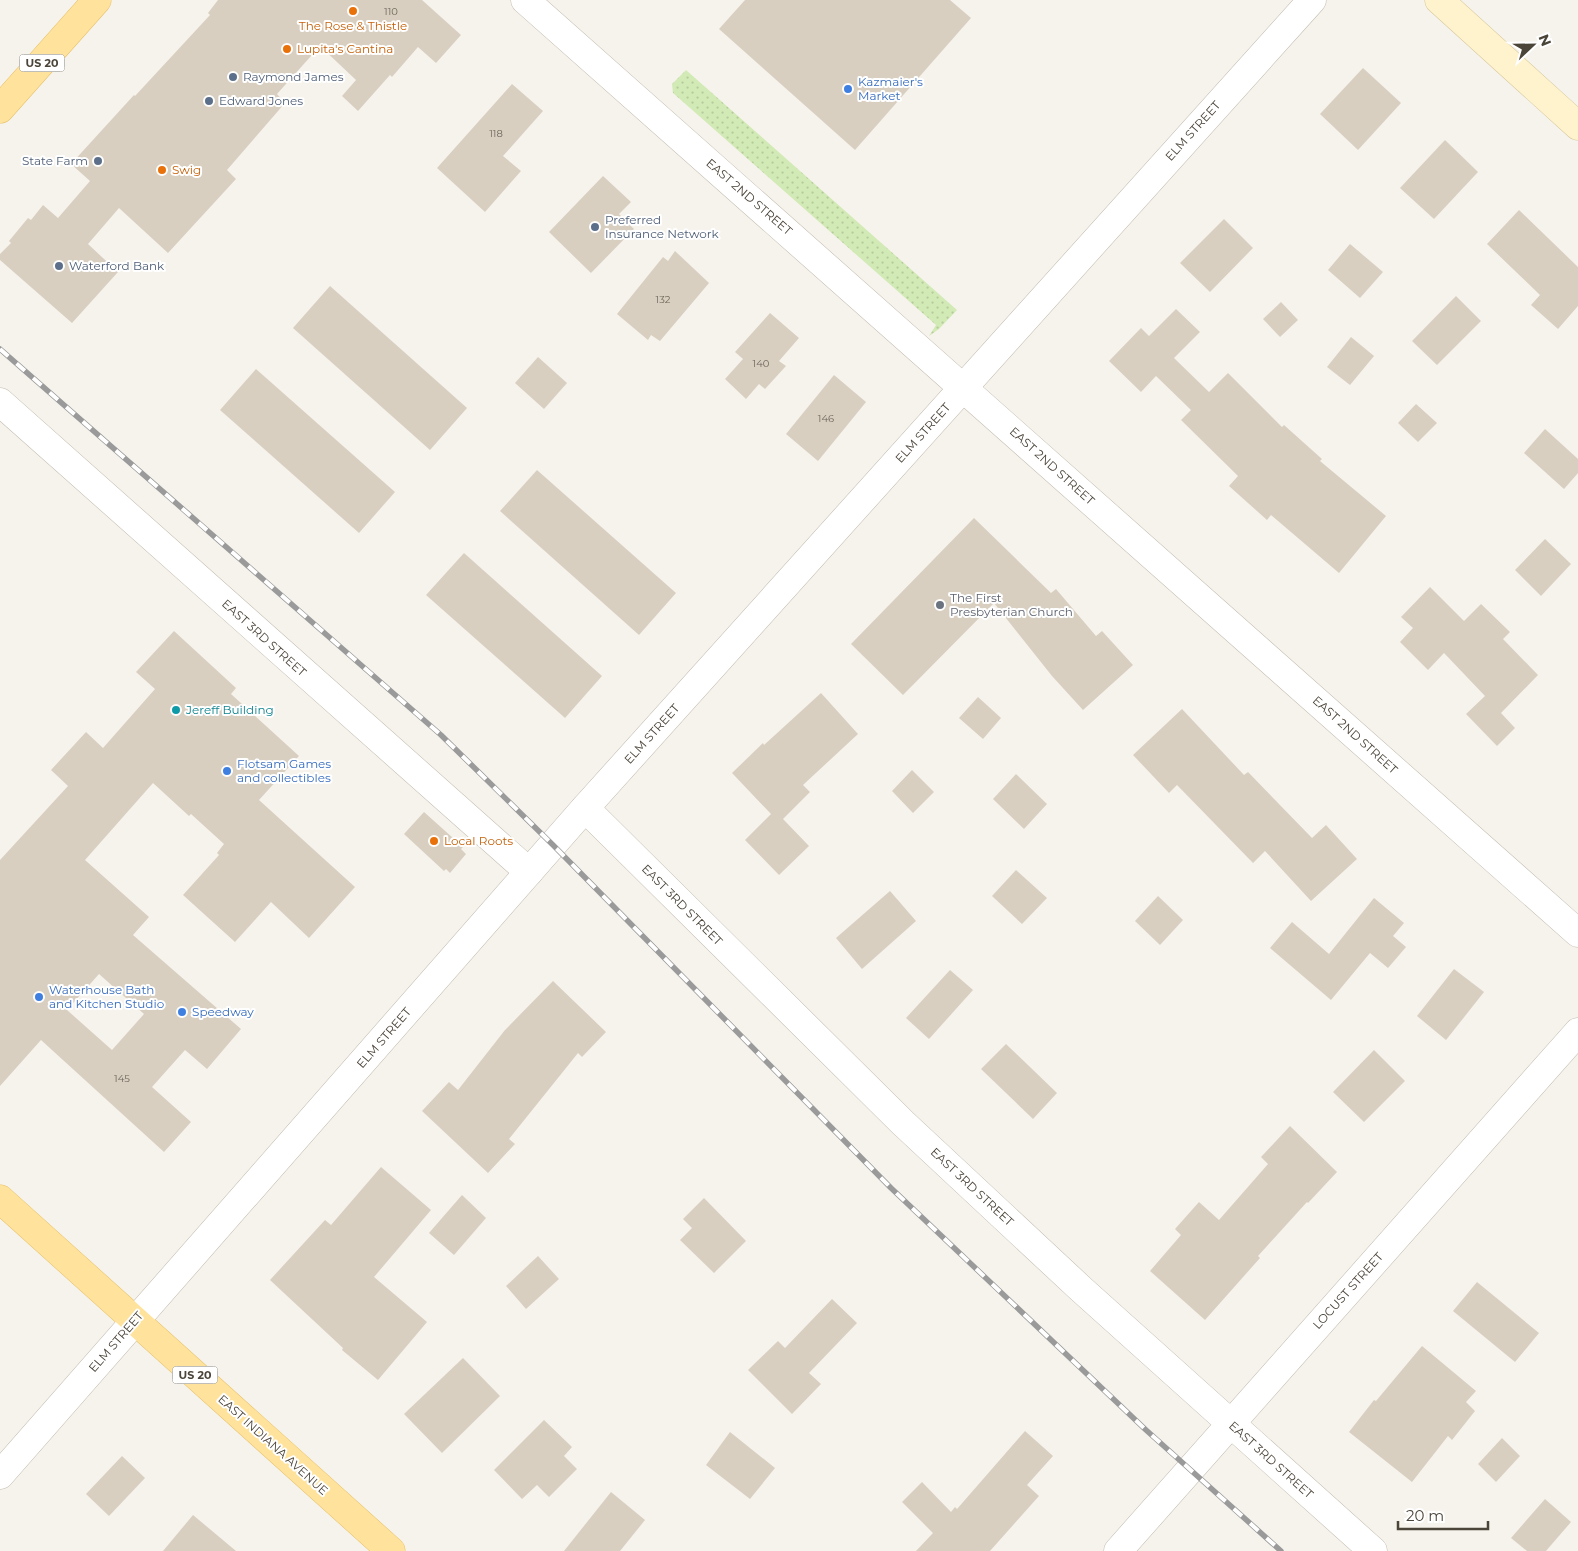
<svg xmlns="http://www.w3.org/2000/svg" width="1578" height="1551" font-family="Montserrat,sans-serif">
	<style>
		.grass { fill: url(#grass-dots) }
		.building { fill: #d8cfc1; fill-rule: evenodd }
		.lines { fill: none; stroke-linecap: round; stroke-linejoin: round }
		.street-casing { stroke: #c2bbae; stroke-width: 29 }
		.secondary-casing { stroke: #d6c79b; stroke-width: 29 }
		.primary-casing { stroke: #e6c16a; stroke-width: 29 }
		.street { stroke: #fff; stroke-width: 28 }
		.secondary { stroke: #fff3cd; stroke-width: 28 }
		.primary { stroke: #ffe39c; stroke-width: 28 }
		.rail-casing { stroke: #9a9a9a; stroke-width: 5.5 }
		.rail { stroke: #fff; stroke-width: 4; stroke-dasharray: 11; stroke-linecap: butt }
		.food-dot { fill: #e8710a; stroke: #fff; stroke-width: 2 }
		.service-dot { fill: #5c6f8a; stroke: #fff; stroke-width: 2 }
		.shop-dot { fill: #3f7fe0; stroke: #fff; stroke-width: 2 }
		.worship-dot { fill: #6b7280; stroke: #fff; stroke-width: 2 }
		.culture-dot { fill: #0f9aa8; stroke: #fff; stroke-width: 2 }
		.labels { text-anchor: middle; stroke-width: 4; stroke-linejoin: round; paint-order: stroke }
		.number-label { font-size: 10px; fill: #6e675b }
		.shield { fill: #fff; stroke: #817c74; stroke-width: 1 }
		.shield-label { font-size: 11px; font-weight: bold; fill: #4b4439 }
		.food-label { font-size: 12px; fill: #c56008; stroke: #fff; text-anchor: start }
		.service-label { font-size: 12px; fill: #4e5e75; stroke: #fff; text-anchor: start }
		.shop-label { font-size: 12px; fill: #366cbe; stroke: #fff; text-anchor: start }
		.street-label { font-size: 12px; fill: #4b4439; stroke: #fff }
		.worship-label { font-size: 12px; fill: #5b616d; stroke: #fff; text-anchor: start }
		.culture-label { font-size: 12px; fill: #0d838f; stroke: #fff; text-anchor: start }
	</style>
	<defs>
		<pattern id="grass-dots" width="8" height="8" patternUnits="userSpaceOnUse" patternTransform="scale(1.25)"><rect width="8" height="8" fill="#d2eab5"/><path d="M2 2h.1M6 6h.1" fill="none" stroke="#b6ca9c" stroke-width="1.8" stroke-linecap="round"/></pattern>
	</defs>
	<rect width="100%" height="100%" fill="#f6f3ec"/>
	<polygon class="grass" points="686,70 957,310 939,329 929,336 936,325 673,93 672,84"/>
	<g class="building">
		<polygon points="218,0 422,0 461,35 436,63 418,47 392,77 390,75 358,111 342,96 356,80 320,46 277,94 285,103 227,170 236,179 168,253 119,208 88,244 118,272 72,323 0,260 0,254 11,243 9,241 28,218 31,220 43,205 58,218 90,181 71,164 134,95 135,96 210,15 208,13"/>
		<polygon points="745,0 950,0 971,18 855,150 719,29"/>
		<polygon points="1363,68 1401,103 1358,150 1320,114"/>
		<polygon points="512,84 543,111 503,156 521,171 485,212 437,168"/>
		<polygon points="1445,140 1478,172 1434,219 1400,188"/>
		<polygon points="603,176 631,202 619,214 634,229 591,273 549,232"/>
		<polygon points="1519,210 1578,267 1578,306 1558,329 1531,305 1540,295 1487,244"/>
		<polygon points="1224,219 1253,248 1210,292 1180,263"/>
		<polygon points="1350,244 1383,272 1360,298 1328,270"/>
		<polygon points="675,251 709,283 660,341 651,335 648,340 617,314 663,257 668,261"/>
		<polygon points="330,286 467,408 430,450 293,328"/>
		<polygon points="1456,296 1481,321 1437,365 1412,341"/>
		<polygon points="1281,302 1298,320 1280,337 1263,319"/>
		<polygon points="1176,309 1200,332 1174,358 1209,392 1228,373 1282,427 1284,425 1322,459 1320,461 1386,516 1339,573 1271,515 1267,520 1229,486 1238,476 1181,420 1191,410 1156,376 1141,392 1109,361 1141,328 1149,336"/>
		<polygon points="770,313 799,338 779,361 786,366 765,389 759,384 746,399 725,379 743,359 735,352"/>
		<polygon points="1351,337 1374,356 1350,385 1327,367"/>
		<polygon points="538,357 567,383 544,409 515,383"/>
		<polygon points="256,369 395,492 359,533 220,410"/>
		<polygon points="834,375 866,402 818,461 786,434"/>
		<polygon points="1416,404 1437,423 1418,442 1398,423"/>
		<polygon points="1545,429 1578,459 1578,473 1564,489 1524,453"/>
		<polygon points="537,470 676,593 639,635 500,511"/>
		<polygon points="974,518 1051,593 1056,589 1096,636 1102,631 1133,665 1083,710 1052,676 994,603 903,695 851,644"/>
		<polygon points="1545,539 1571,564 1541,596 1515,570"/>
		<polygon points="464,553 602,676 565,718 426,595"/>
		<polygon points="1430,587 1464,621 1481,604 1510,632 1503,639 1538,675 1501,713 1515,728 1497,746 1466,714 1485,696 1444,653 1428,670 1400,642 1413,628 1401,617"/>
		<path d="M174 631 236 688 231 694 299 756 259 800 355 887 309 938 271 902 235 942 183 895 219 855 217 853 224 844 191 814 189 816 153 783 85 860 149 917 133 935 241 1029 207 1069 185 1050 152 1087 191 1122 164 1152 41 1040 0 1086V860L68 786 51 770 86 732 103 748 155 689 136 672ZM99 974 144 1014 112 1050 67 1010Z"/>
		<polygon points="821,693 858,734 803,785 810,792 783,819 809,846 779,875 745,840 771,814 732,773 763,743 764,745"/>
		<polygon points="978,697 1001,718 983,739 959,718"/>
		<polygon points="1182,709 1244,775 1248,772 1312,838 1326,825 1357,859 1311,901 1265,851 1253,863 1177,785 1169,793 1133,755"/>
		<polygon points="912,770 934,792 913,813 892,791"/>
		<polygon points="1016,774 1047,804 1024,829 993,799"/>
		<polygon points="424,812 463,847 461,849 466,854 450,873 446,869 444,871 404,834"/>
		<polygon points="1016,870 1047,898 1022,924 992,896"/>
		<polygon points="890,891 916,921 862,969 836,938"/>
		<polygon points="1158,896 1183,920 1160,945 1135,921"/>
		<polygon points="1374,898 1404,923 1393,936 1406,947 1388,968 1370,953 1331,1000 1270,948 1292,922 1329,954"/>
		<polygon points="1454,969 1484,992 1446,1040 1417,1016"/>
		<polygon points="950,970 973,990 929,1039 906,1018"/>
		<polygon points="553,981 606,1032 582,1057 578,1053 509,1139 515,1144 488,1173 422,1111 449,1082 458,1090 505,1030"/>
		<polygon points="1006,1044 1057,1093 1033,1119 981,1069"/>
		<polygon points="1374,1050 1405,1081 1364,1122 1333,1092"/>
		<polygon points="1290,1126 1337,1172 1308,1203 1307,1202 1258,1256 1260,1258 1205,1320 1150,1271 1181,1235 1175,1229 1199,1202 1219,1220 1268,1164 1261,1157"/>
		<polygon points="381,1167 431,1210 374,1277 427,1322 378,1380 342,1350 343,1348 270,1280 325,1220 331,1225"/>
		<polygon points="462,1195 486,1218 454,1255 429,1233"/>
		<polygon points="704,1198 746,1241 714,1273 680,1240 692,1228 683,1219"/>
		<polygon points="538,1256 559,1279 526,1309 506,1286"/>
		<polygon points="1477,1282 1539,1333 1515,1362 1453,1311"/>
		<polygon points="832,1299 857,1323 809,1373 821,1384 792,1414 748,1370 778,1341 785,1348"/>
		<polygon points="1422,1346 1476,1391 1466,1402 1475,1411 1452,1440 1448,1436 1412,1482 1349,1432 1374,1400 1376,1401"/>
		<polygon points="463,1358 500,1396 442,1453 404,1414"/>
		<polygon points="544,1420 572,1447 564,1456 577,1469 549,1497 537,1485 522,1499 494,1470"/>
		<polygon points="1025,1431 1053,1456 1027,1485 1039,1496 990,1551 916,1551 933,1533 902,1502 922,1482 951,1512 955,1507 957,1509"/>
		<polygon points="730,1432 775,1468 750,1499 706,1465"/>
		<polygon points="1502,1438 1520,1456 1496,1482 1478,1464"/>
		<polygon points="122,1456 145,1478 109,1516 86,1494"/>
		<polygon points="611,1492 645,1520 620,1551 564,1551"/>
		<polygon points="1545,1499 1571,1522 1546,1551 1527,1551 1511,1538"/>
		<polygon points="193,1515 236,1551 163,1551"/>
	</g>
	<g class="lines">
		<defs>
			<g id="street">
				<polyline points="525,0 1578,933"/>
				<polyline points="0,402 529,872"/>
				<polyline points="585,808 903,1123 1081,1289 1373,1551"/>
				<polyline points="0,1475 585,808 1312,0"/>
				<polyline points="1118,1551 1578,1032"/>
			</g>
			<polyline id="secondary" points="1439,0 1578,126"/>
			<g id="primary">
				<polyline points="0,109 97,0"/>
				<polyline points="0,1199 391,1551"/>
			</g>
		</defs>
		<use href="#street" class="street-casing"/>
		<use href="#secondary" class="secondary-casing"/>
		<use href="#primary" class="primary-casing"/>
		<use href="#street" class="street"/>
		<use href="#secondary" class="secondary"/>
		<use href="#primary" class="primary"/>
		<defs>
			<polyline id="rail" points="0,349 441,735 553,845 891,1188 1146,1430 1281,1551"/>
		</defs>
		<use href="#rail" class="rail-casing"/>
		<use href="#rail" class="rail"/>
	</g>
	<g class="food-dot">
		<circle cx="353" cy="11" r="5"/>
		<circle cx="287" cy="49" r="5"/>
		<circle cx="162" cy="170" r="5"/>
		<circle cx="434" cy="841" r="5"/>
	</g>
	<g class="service-dot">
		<circle cx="233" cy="77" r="5"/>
		<circle cx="209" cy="101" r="5"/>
		<circle cx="98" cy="161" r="5"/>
		<circle cx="595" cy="227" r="5"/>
		<circle cx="59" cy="266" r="5"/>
	</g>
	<g class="shop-dot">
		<circle cx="848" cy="89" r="5"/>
		<circle cx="227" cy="771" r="5"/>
		<circle cx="39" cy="997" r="5"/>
		<circle cx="182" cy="1012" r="5"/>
	</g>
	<circle class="worship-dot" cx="940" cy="605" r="5"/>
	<circle class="culture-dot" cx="176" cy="710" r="5"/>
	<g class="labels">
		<g class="number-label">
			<text x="391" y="15">110</text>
			<text x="496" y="137">118</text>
			<text x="663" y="303">132</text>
			<text x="761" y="367">140</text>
			<text x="826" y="422">146</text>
			<text x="122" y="1082">145</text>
		</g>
		<g class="shield">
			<rect x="19.5" y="54.5" width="45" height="17" rx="4"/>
			<rect x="172.5" y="1366.5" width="45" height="17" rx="4"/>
		</g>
		<g class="shield-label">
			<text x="42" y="67">US 20</text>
			<text x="195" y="1379">US 20</text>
		</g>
		<g class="food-label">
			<text x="353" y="30" text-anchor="middle">The Rose &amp; Thistle</text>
			<text x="297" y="53">Lupita's Cantina</text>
			<text x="172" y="174">Swig</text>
			<text x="444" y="845">Local Roots</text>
		</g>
		<g class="service-label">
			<text x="243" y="81">Raymond James</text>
			<text x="219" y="105">Edward Jones</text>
			<text x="88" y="165" text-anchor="end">State Farm</text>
			<text x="605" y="224">Preferred<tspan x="605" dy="14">Insurance Network</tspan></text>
			<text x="69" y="270">Waterford Bank</text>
		</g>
		<g class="shop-label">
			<text x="858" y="86">Kazmaier's<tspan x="858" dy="14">Market</tspan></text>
			<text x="237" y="768">Flotsam Games<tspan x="237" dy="14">and collectibles</tspan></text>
			<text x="49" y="994">Waterhouse Bath<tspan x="49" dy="14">and Kitchen Studio</tspan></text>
			<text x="192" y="1016">Speedway</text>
		</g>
		<g class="street-label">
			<text transform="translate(1193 131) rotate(-48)" y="4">ELM STREET</text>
			<text transform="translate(749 197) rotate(41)" y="4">EAST 2ND STREET</text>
			<text transform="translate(923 433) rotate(-48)" y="4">ELM STREET</text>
			<text transform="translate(1052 466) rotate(42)" y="4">EAST 2ND STREET</text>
			<text transform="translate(264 638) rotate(42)" y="4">EAST 3RD STREET</text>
			<text transform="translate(652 734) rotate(-48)" y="4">ELM STREET</text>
			<text transform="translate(1355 735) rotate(42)" y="4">EAST 2ND STREET</text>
			<text transform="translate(682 905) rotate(45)" y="4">EAST 3RD STREET</text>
			<text transform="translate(384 1038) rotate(-49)" y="4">ELM STREET</text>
			<text transform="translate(972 1187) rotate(43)" y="4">EAST 3RD STREET</text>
			<text transform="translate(1348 1291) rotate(-48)" y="4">LOCUST STREET</text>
			<text transform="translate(116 1342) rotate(-49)" y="4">ELM STREET</text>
			<text transform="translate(273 1445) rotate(42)" y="4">EAST INDIANA AVENUE</text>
			<text transform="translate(1271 1460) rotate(42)" y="4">EAST 3RD STREET</text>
		</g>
		<g class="worship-label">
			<text x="950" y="602">The First<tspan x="950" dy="14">Presbyterian Church</tspan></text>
		</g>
		<g class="culture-label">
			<text x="186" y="714">Jereff Building</text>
		</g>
	</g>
	<g transform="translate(1533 45) rotate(68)" stroke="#ffffff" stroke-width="4" paint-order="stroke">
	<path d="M0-4L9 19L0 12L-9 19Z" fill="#4b4439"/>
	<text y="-8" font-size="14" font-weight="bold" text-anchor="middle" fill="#4b4439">N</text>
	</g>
	<path d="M1398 1521v8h90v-8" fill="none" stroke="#4b4439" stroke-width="2.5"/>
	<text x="1406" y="1521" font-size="15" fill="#4b4439" stroke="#ffffff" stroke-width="4" paint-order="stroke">20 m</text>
</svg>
